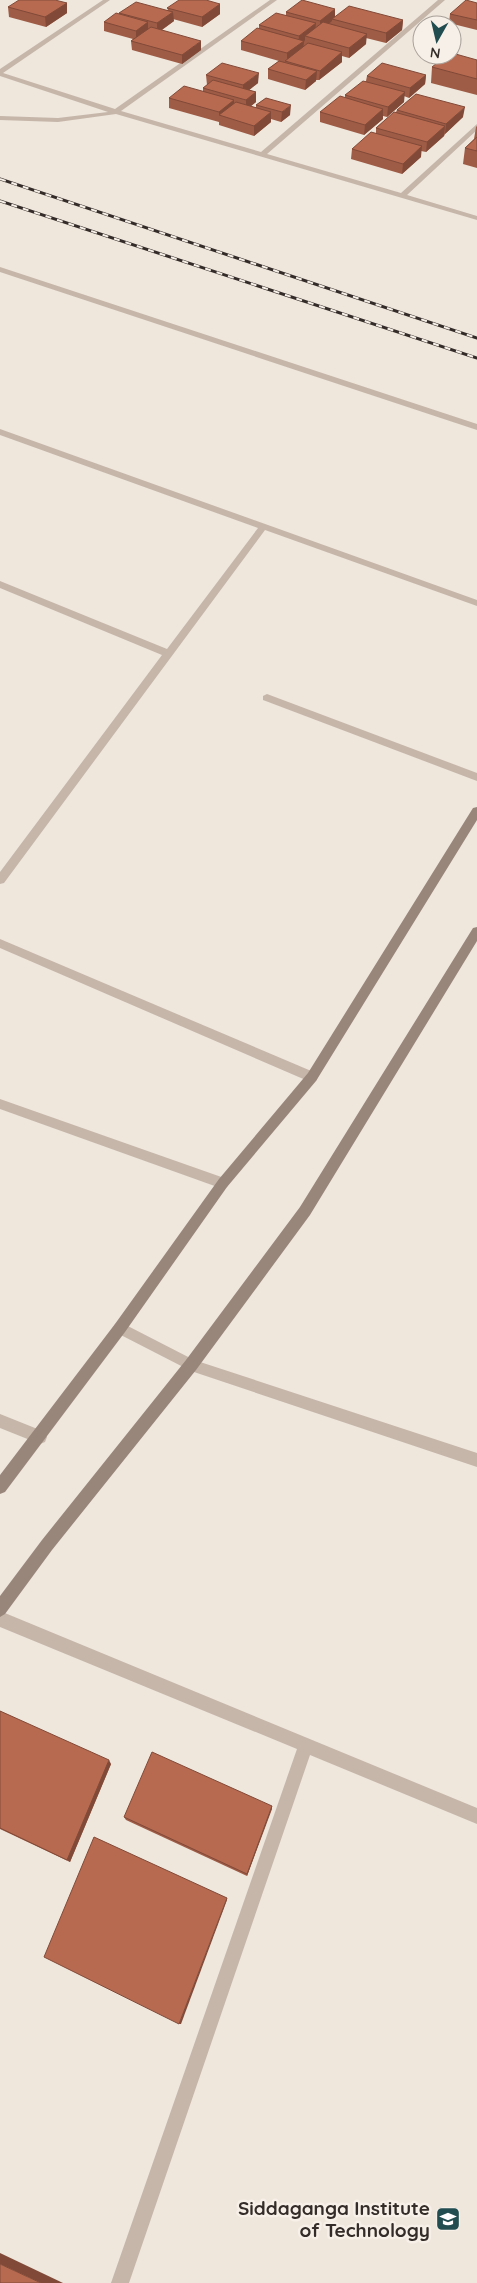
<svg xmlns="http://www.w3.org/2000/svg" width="477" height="2283" font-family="Quicksand,sans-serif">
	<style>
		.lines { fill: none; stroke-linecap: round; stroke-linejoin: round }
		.lane { fill: #c5b6a9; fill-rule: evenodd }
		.street { fill: #c5b6a9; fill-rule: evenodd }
		.secondary { fill: #99867b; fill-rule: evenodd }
		.rail-casing { stroke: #342c28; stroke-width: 3 }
		.rail { stroke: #f7f0e8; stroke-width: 2; stroke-dasharray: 6; stroke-linecap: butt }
		.wall { fill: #9e5b45 }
		.shaded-wall { fill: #814a38 }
		.building { fill: #b86a50; stroke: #814a38 }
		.labels { text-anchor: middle; stroke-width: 5; stroke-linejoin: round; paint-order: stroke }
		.near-poi-label { font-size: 19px; font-weight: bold; fill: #342c28; stroke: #f7f0e8; text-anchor: end }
	</style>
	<rect width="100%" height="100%" fill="#efe6dc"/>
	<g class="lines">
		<polygon class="lane" points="267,694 477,773 477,781 263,700 263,696"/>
		<g class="street">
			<polygon points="103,0 110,0 3,73 115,109 270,0 277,0 121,111 261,152 438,0 445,0 267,154 401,193 477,124 477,130 407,195 477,216 477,220 116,114 58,122 0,120 0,116 58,118 108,112 0,76 0,69"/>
			<polygon points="0,267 477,424 477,430 0,272"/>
			<polygon points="0,429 477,600 477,606 265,530 4,883 0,884 0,872 162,655 0,588 0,581 167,649 258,528 0,435"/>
			<polygon points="0,939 316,1073 318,1077 316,1081 308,1081 0,948"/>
			<polygon points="0,1099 227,1179 229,1183 227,1187 223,1189 0,1109"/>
			<polygon points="120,1322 194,1360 477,1453 477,1467 191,1371 115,1332 113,1328 115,1324"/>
			<polygon points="0,1414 45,1432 47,1437 45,1442 40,1444 0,1428"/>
			<polygon points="0,1611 477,1808 477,1824 310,1755 129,2283 111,2283 297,1749 0,1627"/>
		</g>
		<g class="secondary">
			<polygon points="477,807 477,820 316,1081 227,1187 125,1332 5,1492 0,1494 0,1475 115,1324 219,1179 308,1073 473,808"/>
			<polygon points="477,927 477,941 310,1215 196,1370 52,1550 5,1614 0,1617 0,1596 42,1540 186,1360 300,1207 473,928"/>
		</g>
		<defs>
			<g id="rail">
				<polyline points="0,179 477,338"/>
				<polyline points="0,201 477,358"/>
			</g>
		</defs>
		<use href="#rail" class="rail-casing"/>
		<use href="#rail" class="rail"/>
	</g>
	<g class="wall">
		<polygon points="67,3 67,13 46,27 9,17 8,7"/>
		<polygon points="477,3 477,30 449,23 450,14"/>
		<polygon points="220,4 220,14 202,27 173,19 174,21 162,30 201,50 182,64 132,50 131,41 133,39 104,31 104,22 119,14 119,13 168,10 167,8"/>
		<polygon points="335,9 335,17 403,20 402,30 386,43 366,38 366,44 349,58 342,56 342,62 319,80 316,80 316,81 305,90 268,79 268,69 279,61 241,50 241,41 259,29 259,25 286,15 286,12"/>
		<polygon points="477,60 477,95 431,83 432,67"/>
		<polygon points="206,75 258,83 249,90 256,92 256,102 251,106 256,108 256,105 266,98 290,115 281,122 271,119 271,122 254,136 219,125 219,122 169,108 169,98 203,92 203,88 207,85"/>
		<polygon points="426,75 425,84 409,98 404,96 404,102 387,117 383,116 383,119 364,135 320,122 320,112 345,98 345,95 366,81 367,76"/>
		<polygon points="397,110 463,117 445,134 444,136 426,152 421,151 421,157 402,174 351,159 352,149 376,133 376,128 396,112"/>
		<polygon points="477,126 477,168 463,164 465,148 474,139 476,127"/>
		<polygon points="0,1711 111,1764 70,1862 0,1829"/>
		<polygon points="272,1806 247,1876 126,1820 124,1817"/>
	</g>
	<g class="shaded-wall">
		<polygon points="67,3 67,13 46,27 45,17"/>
		<polygon points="220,4 220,14 202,27 202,17"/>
		<polygon points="335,9 335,19 332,19 332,21 320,31 320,21"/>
		<polygon points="173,12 174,21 157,33 157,23"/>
		<polygon points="403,20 402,30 386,43 386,33"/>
		<polygon points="148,22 148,32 136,40 136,31"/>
		<polygon points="316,23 315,33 305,36 305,40 304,42 303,51 287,61 287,53 298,45 299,36"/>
		<polygon points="367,34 366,44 349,58 349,48"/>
		<polygon points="201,41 201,50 182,64 182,55"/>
		<polygon points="342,52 342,62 319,80 320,71"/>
		<polygon points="317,71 316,81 305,90 306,80"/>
		<polygon points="259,73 258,83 243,95 243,85"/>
		<polygon points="426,75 425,84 409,98 410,88"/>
		<polygon points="256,92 256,102 246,110 246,100"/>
		<polygon points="405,92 404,102 387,117 388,107"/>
		<polygon points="234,100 234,110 219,115 219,122 219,112"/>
		<polygon points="291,105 290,115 281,122 282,112"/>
		<polygon points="465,107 463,117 445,134 446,124"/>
		<polygon points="383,109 383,119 364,135 365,125"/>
		<polygon points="271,112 271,122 254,136 254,126"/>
		<polygon points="445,126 444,136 426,152 427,142"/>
		<polygon points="422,146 421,157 402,174 403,164"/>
		<polygon points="109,1760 111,1764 70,1862 67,1860"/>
		<polygon points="272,1806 272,1809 247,1876 247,1874"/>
		<polygon points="227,1898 227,1900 181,2024 179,2024"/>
		<polygon points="0,2253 63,2283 41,2283 0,2264"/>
	</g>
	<g class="building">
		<polygon points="19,0 55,0 67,3 45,17 8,7"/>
		<polygon points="179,0 206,0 220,4 202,17 167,8"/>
		<polygon points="302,0 335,9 320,21 286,12"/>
		<polygon points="466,0 477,3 477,20 450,14"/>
		<polygon points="136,2 173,12 157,23 119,13"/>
		<polygon points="349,6 403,20 386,33 332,19"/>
		<polygon points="116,13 148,22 136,31 104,22"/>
		<polygon points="276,13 316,23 299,36 259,25"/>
		<polygon points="323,22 367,34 349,48 305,36"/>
		<polygon points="151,27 201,41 182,55 131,41"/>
		<polygon points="257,28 304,41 287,53 241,41"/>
		<polygon points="308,43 342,52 320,71 285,61"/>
		<polygon points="452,53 477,60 477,79 432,67 447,55 452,55"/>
		<polygon points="279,61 317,71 306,80 268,69"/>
		<polygon points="222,63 259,73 243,85 206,75"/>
		<polygon points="382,63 426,75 410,88 367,76"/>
		<polygon points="213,80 256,92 246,100 203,88"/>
		<polygon points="363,81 405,92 388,107 345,95"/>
		<polygon points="184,86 234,100 219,112 169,98"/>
		<polygon points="416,94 465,107 446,124 397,110"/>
		<polygon points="340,96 383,109 365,125 320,112"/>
		<polygon points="266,98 291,105 282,112 256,105"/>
		<polygon points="236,102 271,112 254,126 219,115"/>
		<polygon points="394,112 445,126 427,142 376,128"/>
		<polygon points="371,132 422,146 403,164 352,149"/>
		<polygon points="477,137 477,151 465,148"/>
		<polygon points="0,1711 109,1760 67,1860 0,1828"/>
		<polygon points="152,1752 272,1806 247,1874 124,1817"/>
		<polygon points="94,1837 227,1898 179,2024 44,1957"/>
		<polygon points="0,2264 41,2283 0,2283"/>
	</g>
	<defs>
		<symbol id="university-square" viewBox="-11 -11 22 22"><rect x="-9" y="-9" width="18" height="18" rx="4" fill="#224d50" stroke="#f7f0e8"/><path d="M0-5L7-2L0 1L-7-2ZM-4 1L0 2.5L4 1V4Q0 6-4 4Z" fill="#fff"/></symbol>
	</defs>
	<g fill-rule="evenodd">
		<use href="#university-square" x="434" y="2205" width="28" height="28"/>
	</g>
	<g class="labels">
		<g class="near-poi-label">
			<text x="430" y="2215">Siddaganga Institute<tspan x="430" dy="22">of Technology</tspan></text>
		</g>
	</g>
	<g transform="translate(437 40) rotate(188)"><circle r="24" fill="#f7f0e8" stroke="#a9a29b"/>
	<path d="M0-4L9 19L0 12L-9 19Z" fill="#224d50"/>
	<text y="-8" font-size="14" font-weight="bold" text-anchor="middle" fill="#342c28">N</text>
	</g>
</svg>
